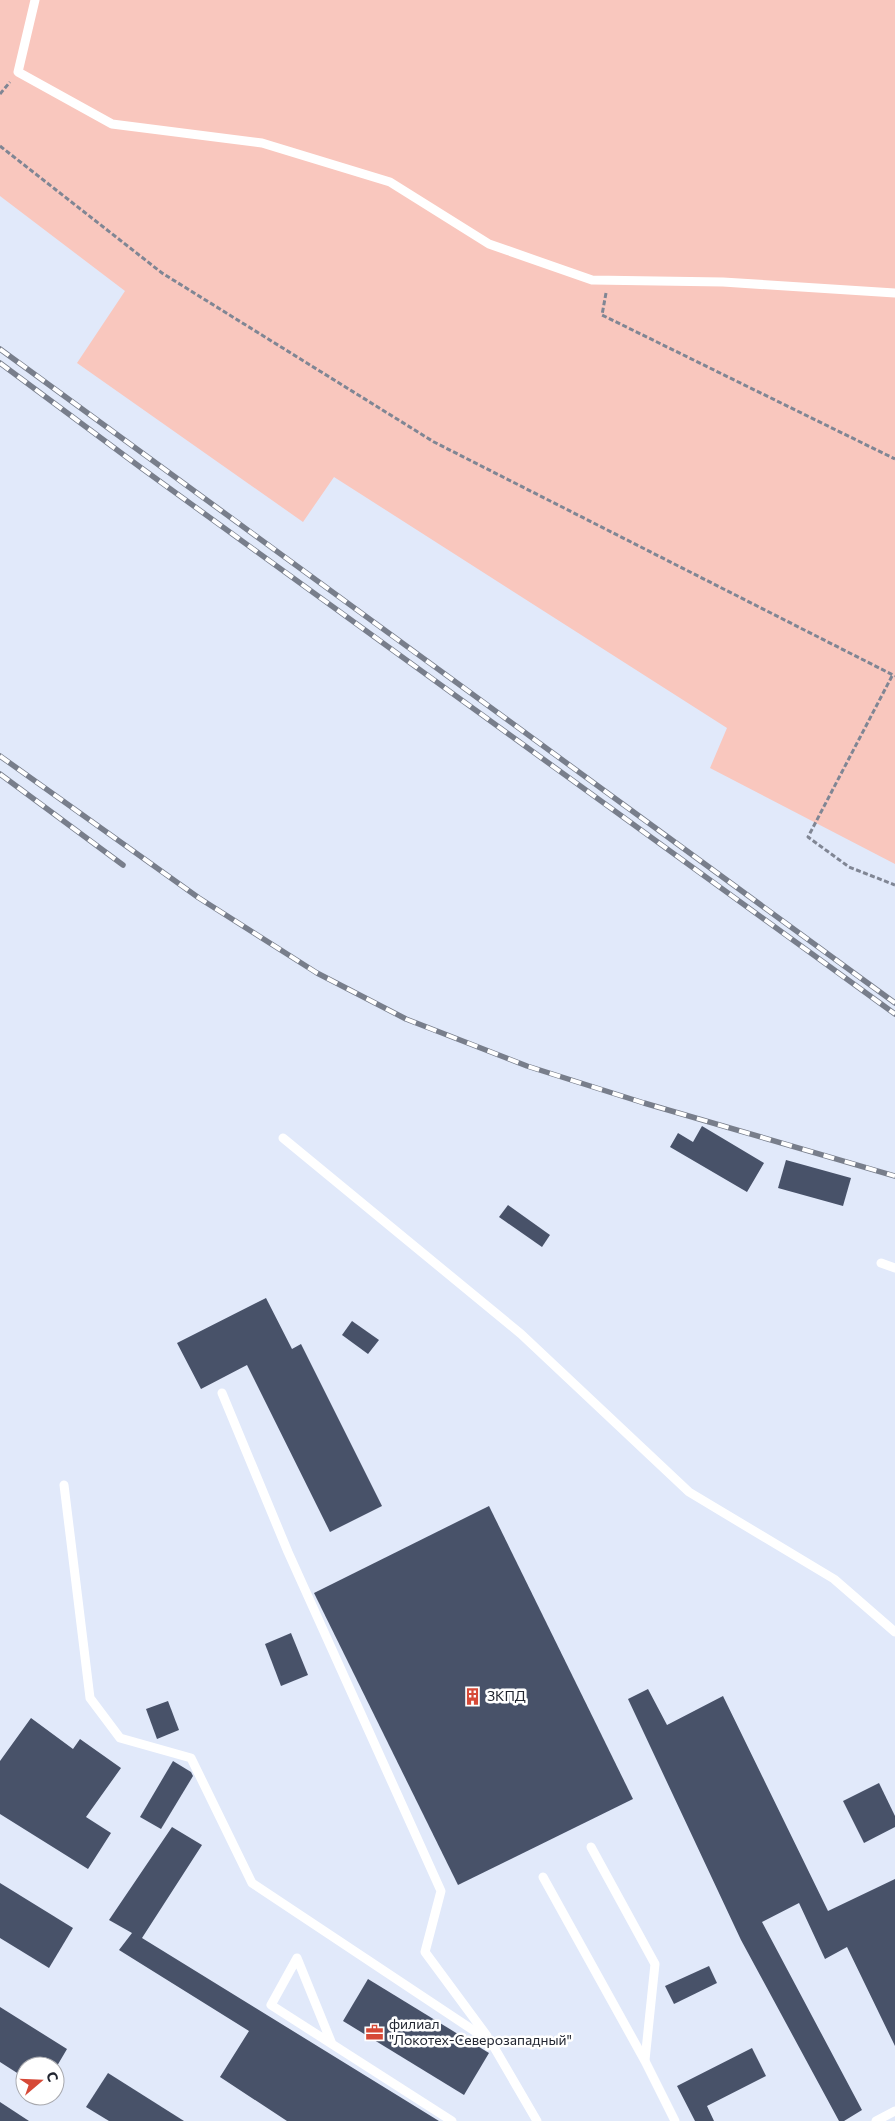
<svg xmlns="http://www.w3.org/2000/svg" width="895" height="2121" font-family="Commissioner,sans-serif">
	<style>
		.green { fill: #f9c7be }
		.building { fill: #485269 }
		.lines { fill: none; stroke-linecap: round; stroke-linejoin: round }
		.path { stroke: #808694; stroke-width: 3; stroke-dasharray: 5 2.5; stroke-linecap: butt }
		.lane { stroke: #fff; stroke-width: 9 }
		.rail-casing { stroke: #787e8b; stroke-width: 5.5 }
		.rail { stroke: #fff; stroke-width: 4; stroke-dasharray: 11; stroke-linecap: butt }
		.labels { text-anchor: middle; stroke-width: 5; stroke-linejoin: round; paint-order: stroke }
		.poi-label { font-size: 14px; fill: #222631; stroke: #fff; text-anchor: start }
	</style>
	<rect width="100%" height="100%" fill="#e1e9fa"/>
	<polygon class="green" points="0,0 895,0 895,864 710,768 727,728 334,477 303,522 77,363 125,291 0,196"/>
	<g class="building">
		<polygon points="702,1126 764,1163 747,1192 670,1147 678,1133 693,1142"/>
		<polygon points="786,1160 851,1178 843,1206 778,1188"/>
		<polygon points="508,1205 550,1235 542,1247 499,1217"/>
		<polygon points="266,1298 292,1349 301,1344 382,1506 330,1532 247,1365 201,1389 177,1343"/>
		<polygon points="352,1321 379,1340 368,1354 342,1335"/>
		<polygon points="489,1506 633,1799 458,1885 314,1593"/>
		<polygon points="291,1633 308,1675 281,1686 265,1644"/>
		<polygon points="648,1689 667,1725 723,1696 828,1911 895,1879 895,2046 847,1947 825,1959 799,1903 762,1922 862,2110 844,2121 839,2121 741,1940 628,1699"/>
		<polygon points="168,1701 179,1730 157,1739 146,1709"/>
		<polygon points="31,1718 73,1749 80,1739 121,1768 86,1817 111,1833 88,1869 0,1814 0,1761"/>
		<polygon points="173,1761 191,1772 193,1776 161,1829 140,1817"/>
		<polygon points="879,1783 895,1816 895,1827 864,1843 843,1801"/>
		<polygon points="172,1827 202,1845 142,1938 439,2121 287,2121 220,2077 249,2031 119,1950 132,1933 109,1920"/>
		<polygon points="0,1883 73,1928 49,1968 0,1938"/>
		<polygon points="709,1966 717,1983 674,2004 665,1986"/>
		<polygon points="368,1979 489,2053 464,2095 343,2021"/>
		<polygon points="0,2007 67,2049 57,2066 25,2066 25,2078 0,2062"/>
		<polygon points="752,2048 766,2076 707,2106 714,2121 695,2121 677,2086"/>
		<polygon points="108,2073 184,2121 109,2121 86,2107"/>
		<polygon points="0,2102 29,2121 0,2121"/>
	</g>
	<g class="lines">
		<g class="path">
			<polyline points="0,94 10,82"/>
			<polyline points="0,146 162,273 434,442 895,676"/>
			<polyline points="606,293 602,315 895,459"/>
			<polyline points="892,676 808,837 849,867 895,885"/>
		</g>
		<g class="lane">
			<polyline points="35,0 18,72 112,124 262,143 390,182 489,244 592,280 723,282 895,293"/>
			<polyline points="283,1138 521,1334 689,1492 834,1579 895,1632"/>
			<polyline points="881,1263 895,1268"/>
			<polyline points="222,1393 288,1552 441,1891 425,1952 487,2036"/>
			<polyline points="64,1485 90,1698 120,1738 191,1758 252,1883 491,2042 537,2121"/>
			<polyline points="591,1847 655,1964 645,2060"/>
			<polyline points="543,1877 645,2061 675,2121"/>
			<polyline points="332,2044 297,1958 271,2005 452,2121"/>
			<polyline points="876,2121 895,2111"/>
		</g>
		<defs>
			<g id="rail">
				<polyline points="0,349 895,1003"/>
				<polyline points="0,363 140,467 895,1014"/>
				<polyline points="0,756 199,898 317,973 406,1019 527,1066 644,1103 895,1176"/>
				<polyline points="0,774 123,865"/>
			</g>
		</defs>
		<use href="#rail" class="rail-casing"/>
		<use href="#rail" class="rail"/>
	</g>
	<defs>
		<symbol id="building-bare" viewBox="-9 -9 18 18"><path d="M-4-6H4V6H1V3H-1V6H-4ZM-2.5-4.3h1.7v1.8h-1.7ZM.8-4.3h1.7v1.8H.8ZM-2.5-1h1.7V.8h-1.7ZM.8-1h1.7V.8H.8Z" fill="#d64937" stroke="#fff" stroke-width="2.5" paint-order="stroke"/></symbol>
		<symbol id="office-bare" viewBox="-9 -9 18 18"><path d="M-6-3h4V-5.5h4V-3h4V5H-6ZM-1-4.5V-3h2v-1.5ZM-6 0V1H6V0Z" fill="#d64937" stroke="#fff" stroke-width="2.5" paint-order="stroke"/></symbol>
	</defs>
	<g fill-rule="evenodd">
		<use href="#building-bare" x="460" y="1684" width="25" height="25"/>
		<use href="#office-bare" x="362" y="2020" width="25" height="25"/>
	</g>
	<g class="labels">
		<g class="poi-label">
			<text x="487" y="1701">ЗКПД</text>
			<text x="389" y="2029">филиал<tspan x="389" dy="16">"Локотех-Северозападный"</tspan></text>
		</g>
	</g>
	<g transform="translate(40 2081) rotate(71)"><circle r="24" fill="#ffffff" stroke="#a7a8ad"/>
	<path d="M0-4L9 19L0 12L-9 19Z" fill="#d64937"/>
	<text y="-8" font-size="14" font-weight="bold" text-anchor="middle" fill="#222631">С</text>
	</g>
</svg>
